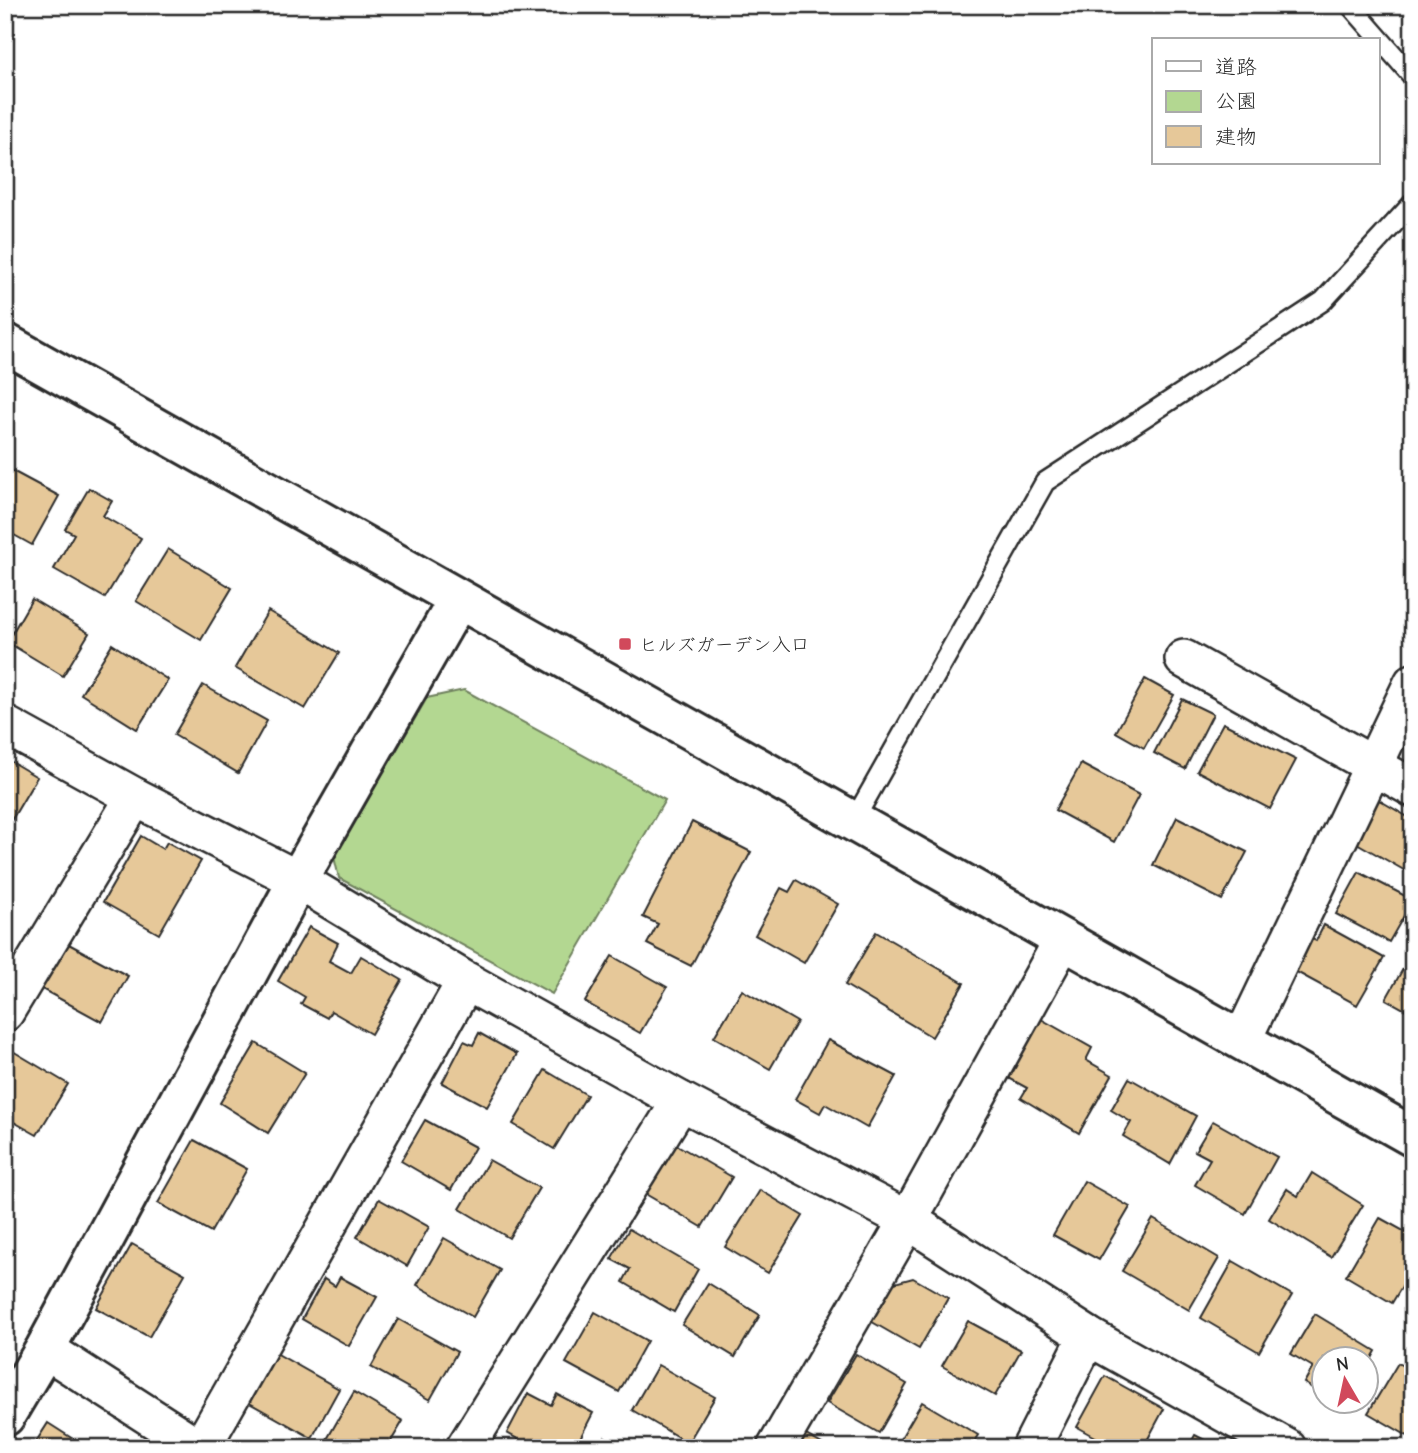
<svg xmlns="http://www.w3.org/2000/svg" width="1418" height="1453" font-family="'Comic Neue','Klee One',sans-serif">
	<style>
		.green { fill: #b3d791; stroke: #6f815e; stroke-width: 2 }
		.building { fill: #e6c899; stroke: #2b2b2b; stroke-width: 2 }
		.lines { fill: none; stroke-linecap: round; stroke-linejoin: round }
		.service-casing { stroke: #2b2b2b; stroke-width: 23 }
		.minor-casing { stroke: #2b2b2b; stroke-width: 42 }
		.tertiary-casing { stroke: #2b2b2b; stroke-width: 44 }
		.service { stroke: #fff; stroke-width: 18 }
		.minor { stroke: #fff; stroke-width: 37 }
		.tertiary { stroke: #fff; stroke-width: 38 }
		.poi-dot { fill: #d1495b; stroke: #fff; stroke-width: 2.5 }
		.labels { text-anchor: middle; stroke-width: 6; stroke-linejoin: round; paint-order: stroke }
		.poi-label { font-size: 19px; fill: #2b2b2b; stroke: #fff; text-anchor: start }
	</style>
	<rect width="100%" height="100%" fill="#fff"/>
	<filter id="ink" filterUnits="userSpaceOnUse"><feTurbulence type="fractalNoise" baseFrequency=".0143" numOctaves="2"/><feDisplacementMap in="SourceGraphic" scale="14" xChannelSelector="R" yChannelSelector="G"/><feConvolveMatrix kernelMatrix="1 2 1 2 8 2 1 2 1" color-interpolation-filters="sRGB"/></filter>
	<g filter="url(#ink)">
		<polygon class="green" points="464,690 665,800 552,994 339,878 334,857 427,698"/>
		<g class="building">
			<polygon points="5,467 59,496 32,545 5,530"/>
			<polygon points="89,488 112,501 103,516 141,538 105,598 54,569 74,534 65,529"/>
			<polygon points="168,549 232,588 201,640 136,601"/>
			<polygon points="32,599 89,633 63,676 7,642"/>
			<polygon points="268,611 339,653 305,709 235,668"/>
			<polygon points="112,644 168,680 137,729 81,694"/>
			<polygon points="1145,679 1174,695 1144,748 1116,732"/>
			<polygon points="203,685 267,721 238,773 174,735"/>
			<polygon points="1182,699 1213,714 1185,769 1154,753"/>
			<polygon points="1223,723 1296,760 1270,809 1197,771"/>
			<polygon points="5,758 37,777 5,831"/>
			<polygon points="1081,764 1139,795 1114,842 1055,810"/>
			<polygon points="1379,800 1413,820 1413,866 1409,873 1355,842"/>
			<polygon points="1177,817 1247,852 1222,900 1153,865"/>
			<polygon points="692,822 751,852 691,966 647,944 658,924 643,917"/>
			<polygon points="141,836 163,849 167,842 201,861 159,934 103,902"/>
			<polygon points="1359,872 1413,900 1389,942 1336,914"/>
			<polygon points="796,880 838,904 804,963 755,935 781,888 789,892"/>
			<polygon points="1324,925 1384,958 1357,1005 1280,963 1298,932 1316,941"/>
			<polygon points="309,927 338,943 329,961 351,973 361,956 402,980 371,1034 331,1011 327,1018 301,1004 305,997 278,981"/>
			<polygon points="876,932 964,983 932,1037 845,985"/>
			<polygon points="65,942 128,976 102,1022 40,988"/>
			<polygon points="1413,951 1413,1014 1386,999"/>
			<polygon points="612,956 667,987 640,1033 585,1002"/>
			<polygon points="742,990 797,1022 770,1069 714,1037"/>
			<polygon points="1041,1019 1092,1048 1086,1060 1112,1075 1079,1133 1021,1098 1027,1088 1007,1077"/>
			<polygon points="479,1033 517,1054 487,1107 442,1083 464,1041 473,1045"/>
			<polygon points="828,1040 896,1076 867,1128 825,1104 820,1113 795,1099"/>
			<polygon points="256,1043 305,1073 268,1133 220,1103"/>
			<polygon points="6,1047 68,1084 37,1135 5,1117"/>
			<polygon points="545,1070 587,1095 554,1149 513,1124"/>
			<polygon points="1129,1078 1196,1116 1170,1164 1123,1136 1131,1122 1111,1110"/>
			<polygon points="425,1120 475,1147 451,1190 401,1161"/>
			<polygon points="1213,1121 1277,1157 1245,1214 1195,1185 1210,1159 1195,1151"/>
			<polygon points="194,1140 247,1169 211,1232 158,1203"/>
			<polygon points="672,1142 732,1177 702,1227 642,1192"/>
			<polygon points="489,1160 539,1188 509,1238 460,1209"/>
			<polygon points="1312,1173 1363,1205 1331,1257 1269,1219 1287,1189 1298,1196"/>
			<polygon points="1084,1181 1130,1207 1099,1260 1053,1235"/>
			<polygon points="760,1190 803,1216 768,1273 725,1247"/>
			<polygon points="379,1199 429,1227 407,1266 357,1237"/>
			<polygon points="1380,1218 1413,1236 1413,1268 1392,1303 1346,1276"/>
			<polygon points="1153,1219 1219,1258 1189,1310 1122,1271"/>
			<polygon points="629,1229 698,1269 674,1312 623,1282 630,1269 611,1259"/>
			<polygon points="444,1238 500,1270 473,1317 417,1285"/>
			<polygon points="132,1244 185,1274 149,1337 96,1308"/>
			<polygon points="1233,1261 1292,1295 1259,1352 1201,1318"/>
			<polygon points="340,1277 377,1297 349,1346 302,1319 324,1279 335,1286"/>
			<polygon points="913,1278 948,1298 919,1349 860,1315 876,1288"/>
			<polygon points="708,1283 760,1315 735,1357 682,1325"/>
			<polygon points="595,1312 647,1341 619,1392 566,1363"/>
			<polygon points="1315,1314 1376,1351 1366,1369 1366,1358 1324,1358 1324,1395 1304,1383 1313,1367 1291,1354"/>
			<polygon points="398,1319 457,1352 430,1400 371,1367"/>
			<polygon points="968,1321 1021,1350 995,1396 942,1366"/>
			<polygon points="274,1352 339,1389 312,1438 246,1401"/>
			<polygon points="856,1354 907,1384 879,1433 827,1403"/>
			<polygon points="1398,1363 1413,1371 1413,1439 1368,1413"/>
			<polygon points="658,1365 715,1397 688,1443 632,1410"/>
			<polygon points="1105,1376 1164,1409 1143,1448 1115,1448 1077,1427"/>
			<polygon points="354,1392 403,1421 387,1448 322,1448"/>
			<polygon points="528,1393 551,1405 557,1394 593,1413 575,1448 534,1448 507,1433"/>
			<polygon points="922,1402 978,1435 970,1448 895,1448"/>
			<polygon points="48,1423 87,1448 32,1448"/>
			<polygon points="799,1431 829,1448 789,1448"/>
			<polygon points="1195,1435 1220,1448 1188,1448"/>
			<polygon points="605,1437 623,1448 599,1448"/>
		</g>
		<g class="lines">
			<defs>
				<g id="service">
					<polyline points="1350,5 1413,77"/>
					<polyline points="853,822 1045,482 1323,301 1413,203"/>
				</g>
				<g id="minor">
					<polyline points="1184,659 1413,788"/>
					<polyline points="5,725 135,797 298,880 466,981 681,1101 908,1220 1088,1336 1287,1448"/>
					<polyline points="5,1012 135,797"/>
					<polyline points="1242,1040 1413,683"/>
					<polyline points="45,1349 199,1448"/>
					<polyline points="201,1448 466,981"/>
					<polyline points="465,1448 681,1101"/>
					<polyline points="776,1448 908,1220 1063,940"/>
					<polyline points="1031,1448 1088,1336"/>
				</g>
				<g id="tertiary">
					<polyline points="5,343 1413,1137"/>
					<polyline points="5,1416 45,1349 298,880 458,600"/>
				</g>
			</defs>
			<use href="#service" class="service-casing"/>
			<use href="#minor" class="minor-casing"/>
			<use href="#tertiary" class="tertiary-casing"/>
			<use href="#service" class="service"/>
			<use href="#minor" class="minor"/>
			<use href="#tertiary" class="tertiary"/>
		</g>
	</g>
	<rect class="poi-dot" x="618" y="637" width="14" height="14" rx="3.5"/>
	<g class="labels">
		<g class="poi-label">
			<text x="639" y="651">ヒルズガーデン入口</text>
		</g>
	</g>
	<rect width="1418" height="1453" fill="none" stroke="#fff" stroke-width="28"/>
	<rect x="14" y="14" width="1390" height="1425" fill="none" stroke="#2b2b2b" stroke-width="2.5" filter="url(#ink)"/>
	<rect x="1152" y="38" width="228" height="126" fill="#ffffff" stroke="#aaaaaa" stroke-width="2"/>
	<rect x="1166" y="61" width="35" height="10" fill="#ffffff" stroke="#aaaaaa" stroke-width="2"/>
	<text x="1215" y="74" font-size="21" fill="#2b2b2b">道路</text>
	<rect x="1166" y="91" width="35" height="21" fill="#b3d791" stroke="#aaaaaa" stroke-width="2"/>
	<text x="1215" y="108" font-size="21" fill="#2b2b2b">公園</text>
	<rect x="1166" y="126" width="35" height="21" fill="#e6c899" stroke="#aaaaaa" stroke-width="2"/>
	<text x="1215" y="144" font-size="21" fill="#2b2b2b">建物</text>
	<g transform="translate(1345 1380) rotate(351)"><circle r="33" fill="#ffffff" stroke="#aaaaaa" stroke-width="2"/>
	<path d="M0-5L12 26L0 18L-12 26Z" fill="#d1495b"/>
	<text y="-10" font-size="19" font-weight="bold" text-anchor="middle" fill="#2b2b2b">N</text>
	</g>
</svg>
